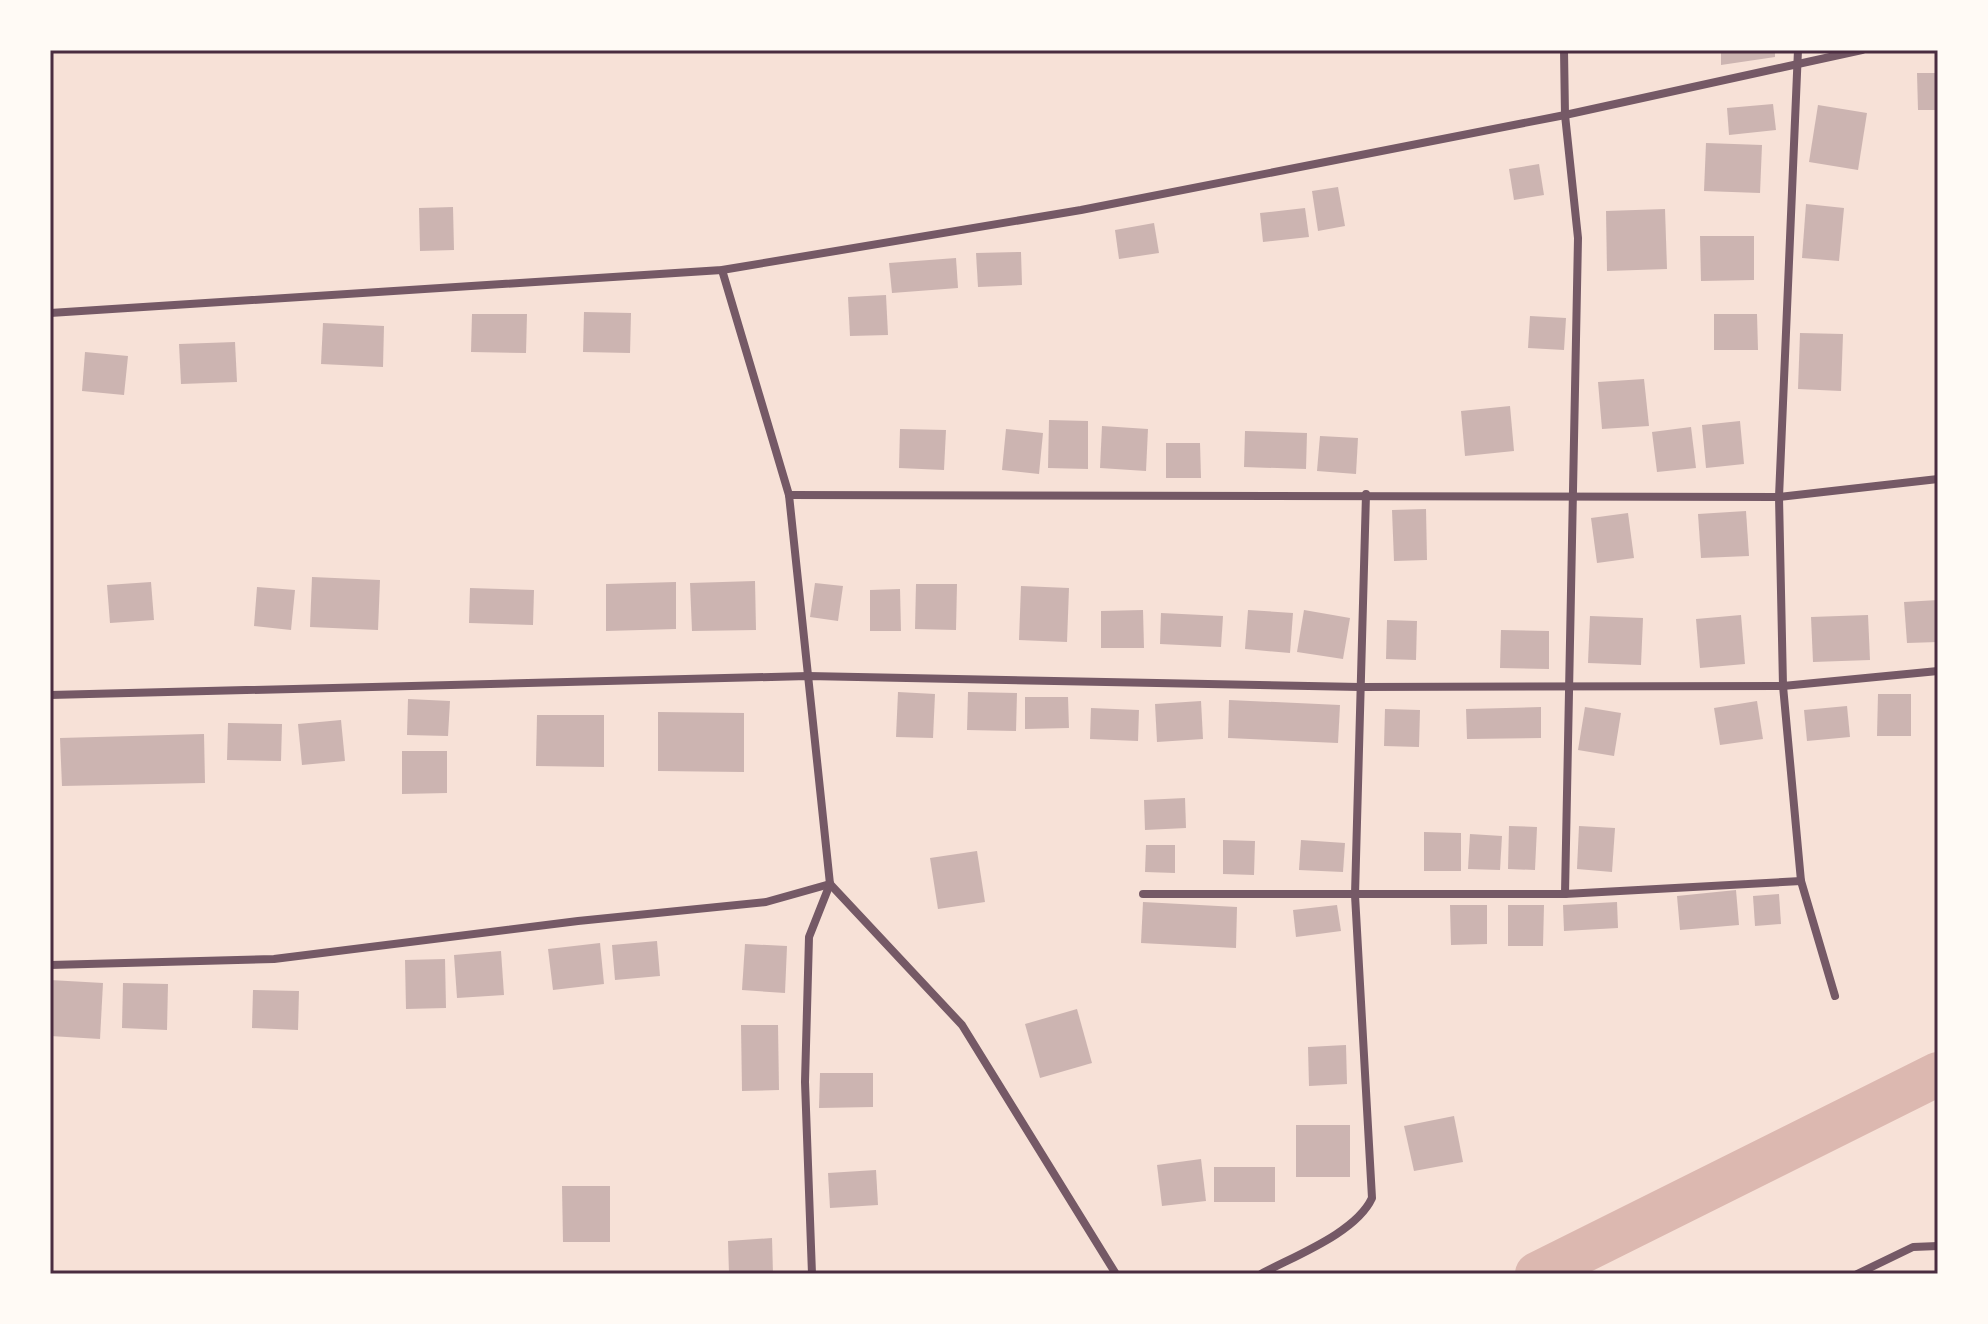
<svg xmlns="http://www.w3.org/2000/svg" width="1988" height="1324" font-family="'DM Sans',sans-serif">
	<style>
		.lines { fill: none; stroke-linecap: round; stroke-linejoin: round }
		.river { stroke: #dcb8b0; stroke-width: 44 }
		.building { fill: #ccb4b1 }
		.minor { stroke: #755966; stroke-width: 8 }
		.neatline { fill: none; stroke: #4a2c40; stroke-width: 3 }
	</style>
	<rect width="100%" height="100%" fill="#f7e1d7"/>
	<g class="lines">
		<polyline class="river" points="1537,1274 1938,1074"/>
	</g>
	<g class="building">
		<polygon points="1721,50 1775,50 1775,57 1721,65"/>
		<polygon points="1917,73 1938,73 1938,110 1918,110"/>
		<polygon points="1773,104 1776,130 1729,135 1727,108"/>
		<polygon points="1818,105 1867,113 1858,170 1809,162"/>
		<polygon points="1706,143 1762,145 1760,193 1704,191"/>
		<polygon points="1539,164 1544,195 1514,200 1509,169"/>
		<polygon points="1338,187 1345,226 1318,231 1312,191"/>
		<polygon points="1806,204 1844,208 1839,261 1802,258"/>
		<polygon points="453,207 454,250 420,251 419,208"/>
		<polygon points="1305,208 1309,237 1263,242 1260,213"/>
		<polygon points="1665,209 1667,269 1607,271 1606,211"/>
		<polygon points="1154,223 1159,253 1119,259 1115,230"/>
		<polygon points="1700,236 1754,236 1754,280 1701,281"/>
		<polygon points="1021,252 1022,285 978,287 976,253"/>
		<polygon points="956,258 958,288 892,293 889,263"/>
		<polygon points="886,295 888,335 850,336 848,297"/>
		<polygon points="584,312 631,313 630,353 583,352"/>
		<polygon points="472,314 527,314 526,353 471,352"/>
		<polygon points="1714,314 1757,314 1758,350 1714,350"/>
		<polygon points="1530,316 1566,318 1564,350 1528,348"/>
		<polygon points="323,323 384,326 383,367 321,364"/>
		<polygon points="1800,333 1843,334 1841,391 1798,389"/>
		<polygon points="235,342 237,382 181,384 179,344"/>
		<polygon points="85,352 128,356 124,395 82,391"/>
		<polygon points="1644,379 1649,426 1602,429 1598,382"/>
		<polygon points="1510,406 1514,451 1465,456 1461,411"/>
		<polygon points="1049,420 1088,421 1088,469 1048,468"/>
		<polygon points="1740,421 1744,464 1706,468 1702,425"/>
		<polygon points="1102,426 1148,429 1146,471 1100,468"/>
		<polygon points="1691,427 1696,468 1657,472 1652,432"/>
		<polygon points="900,429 946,430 944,470 899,468"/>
		<polygon points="1006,429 1043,433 1039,474 1002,470"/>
		<polygon points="1245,431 1307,433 1306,469 1244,467"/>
		<polygon points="1320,436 1358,438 1356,474 1317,471"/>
		<polygon points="1166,443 1200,443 1201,478 1166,478"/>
		<polygon points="1426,509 1427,560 1394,561 1392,510"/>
		<polygon points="1746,511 1749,556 1701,558 1698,514"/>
		<polygon points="1628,513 1634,558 1597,563 1591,518"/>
		<polygon points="312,577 380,580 378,630 310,627"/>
		<polygon points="755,581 756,630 692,631 690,583"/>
		<polygon points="151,582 154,620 110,623 107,585"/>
		<polygon points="676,582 676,629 606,631 606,584"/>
		<polygon points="815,583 843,586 838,621 810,617"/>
		<polygon points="916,584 957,584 956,630 915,629"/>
		<polygon points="1021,586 1069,588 1067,642 1019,640"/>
		<polygon points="257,587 295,590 291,630 254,626"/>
		<polygon points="470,588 534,590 533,625 469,623"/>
		<polygon points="900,589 901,631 870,631 870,590"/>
		<polygon points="1938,600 1938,642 1907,643 1904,602"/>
		<polygon points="1143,610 1144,648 1101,648 1101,611"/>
		<polygon points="1248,610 1293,613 1290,653 1245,649"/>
		<polygon points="1304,610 1350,618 1343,659 1297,652"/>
		<polygon points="1161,613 1223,616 1221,647 1160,644"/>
		<polygon points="1741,615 1745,664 1700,668 1696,619"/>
		<polygon points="1868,615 1870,660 1813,662 1811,617"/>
		<polygon points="1590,616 1643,618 1641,665 1588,663"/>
		<polygon points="1387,620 1417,621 1416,660 1386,659"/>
		<polygon points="1501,630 1549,631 1549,669 1500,668"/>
		<polygon points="898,692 935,694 933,738 896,737"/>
		<polygon points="968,692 1017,693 1016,731 967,730"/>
		<polygon points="1878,694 1911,694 1911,736 1877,736"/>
		<polygon points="1025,697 1068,697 1069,728 1025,729"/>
		<polygon points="408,699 450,701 448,736 407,735"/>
		<polygon points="1229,700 1340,705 1338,743 1228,738"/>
		<polygon points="1201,701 1203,739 1157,742 1155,704"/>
		<polygon points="1757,701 1763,739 1720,745 1714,708"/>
		<polygon points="1847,706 1850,737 1807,741 1804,710"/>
		<polygon points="1541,707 1541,738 1467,739 1466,709"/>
		<polygon points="1585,707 1621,713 1614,756 1578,750"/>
		<polygon points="1091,708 1139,710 1138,741 1090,739"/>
		<polygon points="1385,709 1420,710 1419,747 1384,746"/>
		<polygon points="658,712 744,713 744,772 658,771"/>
		<polygon points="537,715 604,715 604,767 536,766"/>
		<polygon points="341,720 345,761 302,765 298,724"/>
		<polygon points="228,723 282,724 281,761 227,760"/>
		<polygon points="204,734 205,783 62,786 60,738"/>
		<polygon points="402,751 447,751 447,793 402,794"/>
		<polygon points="1185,798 1186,828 1145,830 1144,800"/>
		<polygon points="1509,826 1537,827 1535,870 1508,869"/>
		<polygon points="1579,826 1615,828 1612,872 1577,869"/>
		<polygon points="1424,832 1461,833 1461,871 1424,871"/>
		<polygon points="1470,834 1502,836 1500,870 1468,869"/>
		<polygon points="1223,840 1255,841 1254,875 1223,874"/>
		<polygon points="1301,840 1345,843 1343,872 1299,870"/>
		<polygon points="1146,845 1175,845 1175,873 1145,872"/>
		<polygon points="977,851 985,902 938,909 930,858"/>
		<polygon points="1736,890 1739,925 1680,930 1677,896"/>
		<polygon points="1779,894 1781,924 1755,926 1753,896"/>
		<polygon points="1143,902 1237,907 1236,948 1141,943"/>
		<polygon points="1617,902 1618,928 1564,931 1563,905"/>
		<polygon points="1337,905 1341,931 1296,937 1293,910"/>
		<polygon points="1450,905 1487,905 1487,944 1451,945"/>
		<polygon points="1508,905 1544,905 1543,946 1508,946"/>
		<polygon points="657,941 660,976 615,980 612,945"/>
		<polygon points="600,943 604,984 553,990 548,949"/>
		<polygon points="745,944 787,946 785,993 742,990"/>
		<polygon points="501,951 504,995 457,998 454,955"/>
		<polygon points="445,959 446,1008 406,1009 405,960"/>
		<polygon points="50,980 103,983 100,1039 50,1036"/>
		<polygon points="123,983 168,984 167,1030 122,1028"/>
		<polygon points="253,990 299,991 298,1030 252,1028"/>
		<polygon points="1077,1009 1092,1063 1040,1078 1025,1024"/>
		<polygon points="741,1025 778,1025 779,1090 742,1091"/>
		<polygon points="1346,1045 1347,1084 1309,1086 1308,1047"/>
		<polygon points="820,1073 873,1073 873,1107 819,1108"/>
		<polygon points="1454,1116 1463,1162 1414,1171 1404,1126"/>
		<rect x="1296" y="1125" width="54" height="52"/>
		<polygon points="1201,1159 1206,1201 1162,1206 1157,1165"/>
		<rect x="1214" y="1167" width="61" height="35"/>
		<polygon points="876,1170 878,1205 830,1208 828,1173"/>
		<polygon points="562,1186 610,1186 610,1242 563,1242"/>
		<polygon points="772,1238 773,1274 729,1274 728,1241"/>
	</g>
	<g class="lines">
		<g class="minor">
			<polyline points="1564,50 1565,115 1578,238 1565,894"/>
			<polyline points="1798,50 1779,497 1783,686 1801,881 1835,996"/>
			<polyline points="722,270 789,495 830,884 962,1025 1116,1274"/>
			<polyline points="50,313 722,270 1081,210 1565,115 1862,50"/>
			<polyline points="789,495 1779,497 1938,479"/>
			<polyline points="50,695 808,676 1360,687 1783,686 1938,671"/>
			<polyline points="1143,894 1565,894 1801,881"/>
			<polyline points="50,965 274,959 578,921 766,902 830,884"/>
			<polyline points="812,1274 805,1082 809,937 830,884"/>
			<path d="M1261 1274C1294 1256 1356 1233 1372 1198L1355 895 1366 494"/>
			<polyline points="1857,1274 1913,1247 1938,1246"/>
		</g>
	</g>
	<rect width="1988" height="1324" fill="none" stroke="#fffaf5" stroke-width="104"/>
	<rect x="52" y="52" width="1884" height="1220" class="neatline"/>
</svg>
